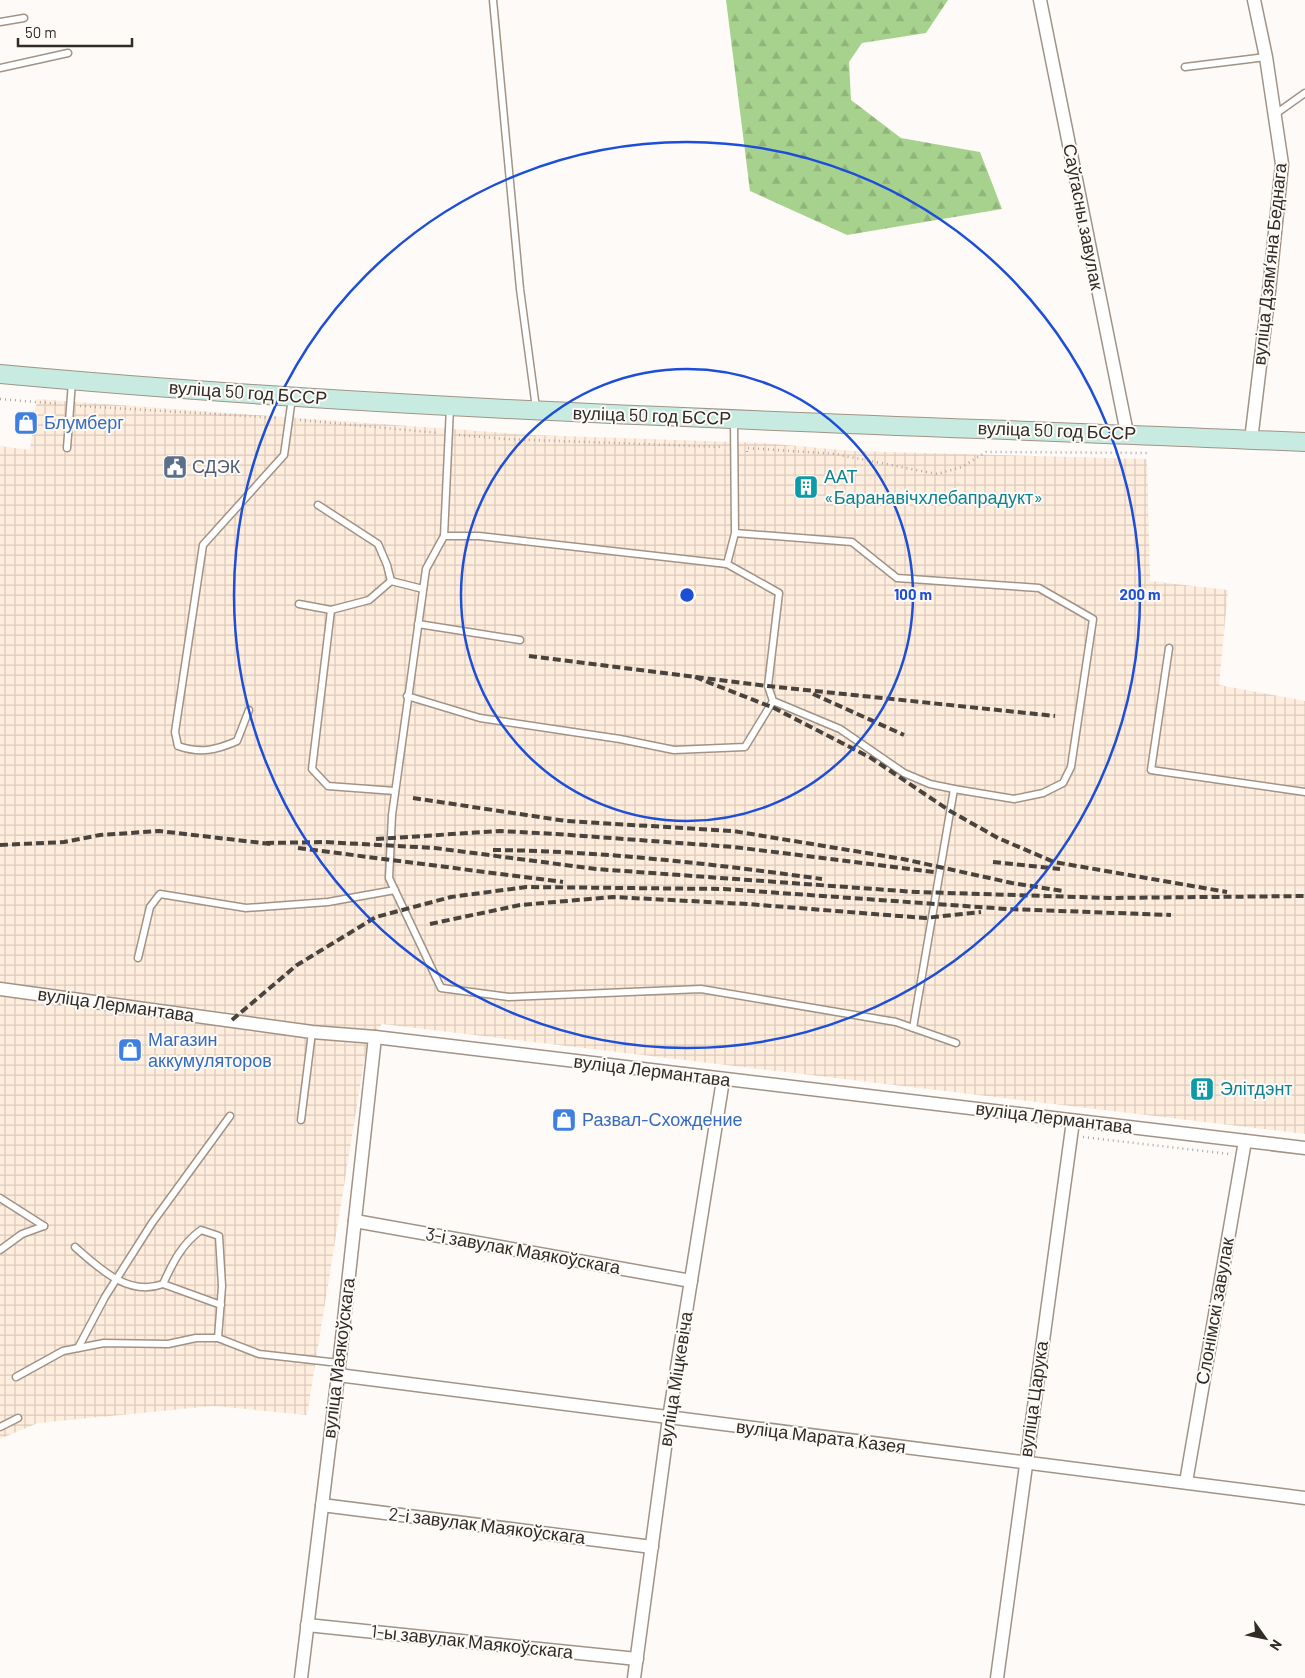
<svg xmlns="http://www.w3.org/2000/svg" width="1305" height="1678" font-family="Barlow,sans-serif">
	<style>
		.industrial { fill: url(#industrial-grid) }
		.forest { fill: url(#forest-firs) }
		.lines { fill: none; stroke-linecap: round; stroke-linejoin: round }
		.lane-casing { stroke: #a19386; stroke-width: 9 }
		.street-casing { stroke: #a19386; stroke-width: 15 }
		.secondary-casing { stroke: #a19386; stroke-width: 20 }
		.path { stroke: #aca8a4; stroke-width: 2.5; stroke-dasharray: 1 4; stroke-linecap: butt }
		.lane { stroke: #fff; stroke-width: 6 }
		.street { stroke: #fff; stroke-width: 12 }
		.secondary { stroke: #c7ebe0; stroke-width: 18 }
		.rail { stroke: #48433d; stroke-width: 4; stroke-dasharray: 8 4; stroke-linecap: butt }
		.ring { fill: none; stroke: #1d4ed8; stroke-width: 2.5 }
		.labels { text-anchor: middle; stroke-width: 4; stroke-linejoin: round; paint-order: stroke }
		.street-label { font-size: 18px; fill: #312b25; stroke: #fdfaf7 }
		.shop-label { font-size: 18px; fill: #366cbe; stroke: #fdfaf7; text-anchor: start }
		.service-label { font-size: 18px; fill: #4e5e75; stroke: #fdfaf7; text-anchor: start }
		.culture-label { font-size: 18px; fill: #0d838f; stroke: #fdfaf7; text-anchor: start }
		.centre { fill: #1d4ed8; stroke: #fdfaf7; stroke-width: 2.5 }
		.ring-label { font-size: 15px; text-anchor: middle; font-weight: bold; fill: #1d4ed8; stroke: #fdfaf7; stroke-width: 4; stroke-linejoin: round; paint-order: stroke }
	</style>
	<defs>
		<pattern id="industrial-grid" width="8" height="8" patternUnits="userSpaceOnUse" patternTransform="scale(1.25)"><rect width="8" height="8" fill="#ffeddd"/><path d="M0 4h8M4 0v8" fill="none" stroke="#dbcbbe"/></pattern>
		<pattern id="forest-firs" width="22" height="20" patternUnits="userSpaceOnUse" patternTransform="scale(1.25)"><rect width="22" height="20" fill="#a7d28e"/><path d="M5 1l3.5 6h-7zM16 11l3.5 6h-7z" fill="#90b47a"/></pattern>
	</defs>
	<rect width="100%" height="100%" fill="#fdfaf7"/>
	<polygon class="industrial" points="37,399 533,435 764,443 852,451 1147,459 1150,581 1228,590 1219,685 1305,701 1305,1134 382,1024 367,1043 307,1415 213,1406 38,1423 0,1439 0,446 30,450"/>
	<polygon class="forest" points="726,0 948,0 926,33 862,43 849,62 851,100 901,138 980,152 1002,209 847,235 750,191"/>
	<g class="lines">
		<defs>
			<g id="lane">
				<polyline points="493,0 520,289 536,408"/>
				<polyline points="0,22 24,18"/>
				<polyline points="1185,67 1266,57"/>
				<polyline points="0,68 68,53"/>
				<polyline points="1274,115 1305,93"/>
				<polyline points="734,420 735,533 852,542 897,578 1039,588 1093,619 1071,767 1063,783 1043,793 1014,799 954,789 930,784 904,773 840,729 773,701 768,686 779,593 727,564 735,533"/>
				<polyline points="67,448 72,382"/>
				<polyline points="318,505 378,544 387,565 391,581 423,589"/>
				<polyline points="444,536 450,407"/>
				<polyline points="727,564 479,536 444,536 426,569 392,815 389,878 441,988 509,997 701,989 896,1022 956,1043"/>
				<polyline points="299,604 331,610 369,600 391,581"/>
				<polyline points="331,610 312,769 328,786 395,791"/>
				<polyline points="418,624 520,640"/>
				<polyline points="1169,648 1151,770 1305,792"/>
				<polyline points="407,696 480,718 620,739 674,750 745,747 773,701"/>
				<path d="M249 710 237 741C216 750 201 754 178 746L175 732 203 545 284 455 292 398"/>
				<polyline points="138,958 150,907 160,894 246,908 328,902 395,890"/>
				<polyline points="913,1028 954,789"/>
				<polyline points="301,1120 312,1032"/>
				<polyline points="0,1198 44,1226"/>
				<path d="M75 1247C99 1268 128 1297 163 1284 173 1262 182 1244 201 1230L219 1236 222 1286 218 1338"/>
				<polyline points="0,1250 22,1234 44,1226"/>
				<polyline points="163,1284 221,1305"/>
				<polyline points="78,1348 105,1297 152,1223 230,1116"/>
				<polyline points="16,1377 63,1351 104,1343 168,1344 196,1338 218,1338 259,1354 339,1363"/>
				<polyline points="0,1427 18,1418"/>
			</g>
			<g id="street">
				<polyline points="1040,0 1127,433"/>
				<polyline points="1251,440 1269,291 1282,164 1266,57 1254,0"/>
				<polyline points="0,989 312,1032 375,1037 1305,1148"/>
				<polyline points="355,1221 691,1281"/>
				<polyline points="338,1375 1305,1498"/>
				<polyline points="1186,1482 1245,1141"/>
				<polyline points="322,1505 652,1547"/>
				<polyline points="307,1625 637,1659"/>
				<polyline points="301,1678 338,1375 375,1037"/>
				<polyline points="634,1678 669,1418 723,1080"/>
				<polyline points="997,1678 1073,1121"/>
			</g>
			<path id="secondary" d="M0 374C434 414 870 423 1305 442"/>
		</defs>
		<use href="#lane" class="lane-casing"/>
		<use href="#street" class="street-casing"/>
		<use href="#secondary" class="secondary-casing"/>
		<g class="path">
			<polyline points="0,399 60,404"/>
			<polyline points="80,406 279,418"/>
			<polyline points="300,420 439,433"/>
			<polyline points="459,435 506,439 723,447"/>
			<polyline points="747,452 747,448 835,454 937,474 962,467 986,452 1149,453"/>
			<polyline points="1083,1137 1229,1154"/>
		</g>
		<use href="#lane" class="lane"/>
		<use href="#street" class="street"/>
		<use href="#secondary" class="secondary"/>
		<g class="rail">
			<polyline points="529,656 768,686 1055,716"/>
			<polyline points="695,677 774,708 871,758 950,811 998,838 1054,862 1227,892"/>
			<polyline points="813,694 904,735"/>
			<polyline points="413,798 566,821 733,831 903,859 1012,883 1063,891"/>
			<polyline points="376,839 500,831 556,834 734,847 934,872"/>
			<polyline points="266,843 324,842 435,848 596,869 916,892 1110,898 1305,896"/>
			<polyline points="0,845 64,842 100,835 159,831 271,844"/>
			<polyline points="298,848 563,882"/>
			<path d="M493 850C603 851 713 864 822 879"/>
			<polyline points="993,862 1060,869"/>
			<polyline points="430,924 520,905 613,897 747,904 925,918 981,912"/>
			<polyline points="232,1020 297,965 376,917 451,897 526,887 724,889 1007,909 1171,915"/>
		</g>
	</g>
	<g class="ring">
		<circle cx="687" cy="595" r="226"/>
		<circle cx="687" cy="595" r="453"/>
	</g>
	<defs>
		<symbol id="shop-square" viewBox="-11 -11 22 22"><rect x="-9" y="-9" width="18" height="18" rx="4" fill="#3f7fe0" stroke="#fdfaf7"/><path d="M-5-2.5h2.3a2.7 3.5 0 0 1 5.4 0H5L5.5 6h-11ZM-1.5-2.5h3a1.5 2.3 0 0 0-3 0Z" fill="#fff"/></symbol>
		<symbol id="civic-square" viewBox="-11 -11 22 22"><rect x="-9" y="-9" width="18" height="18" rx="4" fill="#5c6f8a" stroke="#fdfaf7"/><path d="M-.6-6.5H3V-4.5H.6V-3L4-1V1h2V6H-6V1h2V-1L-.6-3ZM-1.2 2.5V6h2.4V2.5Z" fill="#fff"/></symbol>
		<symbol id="building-square" viewBox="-11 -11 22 22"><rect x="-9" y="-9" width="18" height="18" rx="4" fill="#0f9aa8" stroke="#fdfaf7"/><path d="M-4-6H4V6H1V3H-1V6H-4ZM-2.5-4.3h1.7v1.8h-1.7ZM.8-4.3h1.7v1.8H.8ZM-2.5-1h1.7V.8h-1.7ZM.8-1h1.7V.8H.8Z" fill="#fff"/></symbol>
	</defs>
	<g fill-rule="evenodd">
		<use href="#shop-square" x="12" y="409" width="28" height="28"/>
		<use href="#civic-square" x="161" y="453" width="28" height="28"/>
		<use href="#building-square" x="792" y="473" width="28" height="28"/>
		<use href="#shop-square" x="116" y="1036" width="28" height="28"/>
		<use href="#building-square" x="1188" y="1075" width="28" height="28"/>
		<use href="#shop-square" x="550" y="1106" width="28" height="28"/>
	</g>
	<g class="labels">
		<g class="street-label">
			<text transform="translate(1083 217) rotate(79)" y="6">Саўгасны завулак</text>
			<text transform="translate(1270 264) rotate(-84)" y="6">вуліца Дзямʼяна Беднага</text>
			<text transform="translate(248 393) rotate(4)" y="6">вуліца 50 год БССР</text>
			<text transform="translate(652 416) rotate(2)" y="6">вуліца 50 год БССР</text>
			<text transform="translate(1057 431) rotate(2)" y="6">вуліца 50 год БССР</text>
			<text transform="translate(116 1005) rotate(8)" y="6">вуліца Лермантава</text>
			<text transform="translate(652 1071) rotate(7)" y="6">вуліца Лермантава</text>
			<text transform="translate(1054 1118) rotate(7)" y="6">вуліца Лермантава</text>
			<text transform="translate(523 1251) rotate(10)" y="6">3-і завулак Маякоўскага</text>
			<text transform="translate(1215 1311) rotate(-80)" y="6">Слонімскі завулак</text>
			<text transform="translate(339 1358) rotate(-83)" y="6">вуліца Маякоўскага</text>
			<text transform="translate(676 1379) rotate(-81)" y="6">вуліца Міцкевіча</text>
			<text transform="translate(1034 1399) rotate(-82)" y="6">вуліца Царука</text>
			<text transform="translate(821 1437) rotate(7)" y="6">вуліца Марата Казея</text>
			<text transform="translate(487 1526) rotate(7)" y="6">2-і завулак Маякоўскага</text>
			<text transform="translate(472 1642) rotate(6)" y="6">1-ы завулак Маякоўскага</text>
		</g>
		<g class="shop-label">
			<text x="44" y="429">Блумберг</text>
			<text x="148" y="1046">Магазин<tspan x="148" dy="21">аккумуляторов</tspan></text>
			<text x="582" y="1126">Развал-Схождение</text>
		</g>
		<g class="service-label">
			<text x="192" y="473">СДЭК</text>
		</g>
		<g class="culture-label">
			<text x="824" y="483">ААТ<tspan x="824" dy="21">«Баранавічхлебапрадукт»</tspan></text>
			<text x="1220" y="1095">Элітдэнт</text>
		</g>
	</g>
	<circle cx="687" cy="595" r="8" class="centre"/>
	<g class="ring-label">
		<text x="913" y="600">100 m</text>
		<text x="1140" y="600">200 m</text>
	</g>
	<g transform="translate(1265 1638) rotate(123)" stroke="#fdfaf7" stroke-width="4" paint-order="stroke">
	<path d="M0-4L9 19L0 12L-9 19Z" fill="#312b25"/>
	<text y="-8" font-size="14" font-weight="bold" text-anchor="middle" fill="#312b25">N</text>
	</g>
	<path d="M18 38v8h114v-8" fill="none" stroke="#312b25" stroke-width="2.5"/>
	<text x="25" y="38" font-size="15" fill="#312b25" stroke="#fdfaf7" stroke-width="4" paint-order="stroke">50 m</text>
</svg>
